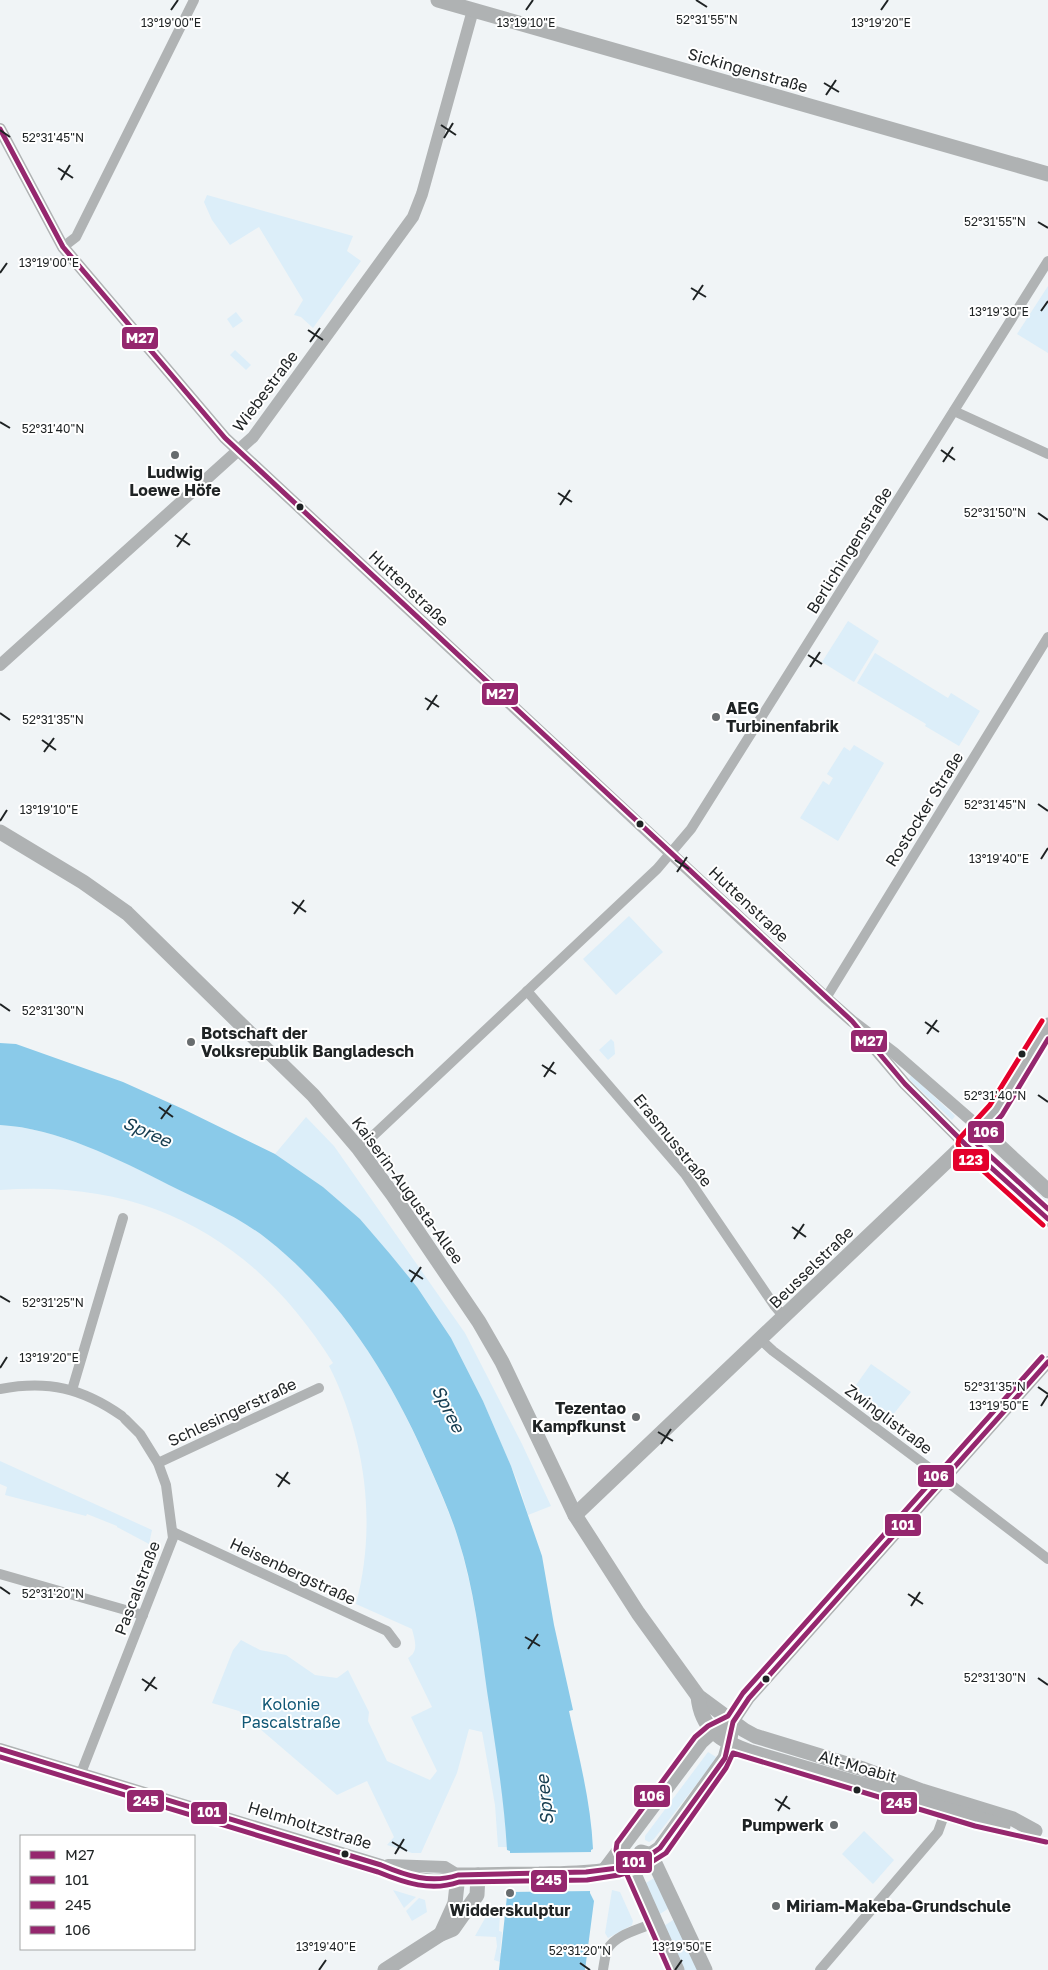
<svg xmlns="http://www.w3.org/2000/svg" width="1048" height="1970" font-family="'Golos Text',sans-serif">
	<style>
		.green { fill: #dceef9 }
		.water { fill: #8acae9 }
		.pier { fill: #f0f4f6 }
		.lines { fill: none; stroke-linecap: round; stroke-linejoin: round }
		.minor { stroke: #b0b3b4; stroke-width: 10 }
		.tertiary { stroke: #b0b3b4; stroke-width: 12 }
		.secondary { stroke: #afb2b3; stroke-width: 15 }
		.bus-1-casing { stroke: #fff; stroke-width: 9 }
		.bus-2-casing { stroke: #fff; stroke-width: 9 }
		.bus-3-casing { stroke: #fff; stroke-width: 9 }
		.bus-4-casing { stroke: #fff; stroke-width: 9 }
		.bus-5-casing { stroke: #fff; stroke-width: 9 }
		.bus-1 { stroke: #95276e; stroke-width: 5 }
		.bus-2 { stroke: #95276e; stroke-width: 5 }
		.bus-3 { stroke: #95276e; stroke-width: 5 }
		.bus-4 { stroke: #95276e; stroke-width: 5 }
		.bus-5 { stroke: #e4002b; stroke-width: 5 }
		.ticks { fill: none; stroke: #1f2324; stroke-width: 2 }
		.poi-dot { fill: #686c6e; stroke: #fff; stroke-width: 2 }
		.bus-dot { fill: #1f2324; stroke: #fff; stroke-width: 2 }
		.labels { text-anchor: middle; stroke-width: 4; stroke-linejoin: round; paint-order: stroke }
		.street-label { font-size: 16px; fill: #1f2324; stroke: #fff }
		.poi-label { font-size: 16px; font-weight: bold; fill: #1f2324; stroke: #fff; text-anchor: start }
		.park-label { font-size: 16px; fill: #115876; stroke: #fff }
		.water-label { font-size: 18px; font-style: italic; fill: #173e51; stroke: #fff }
		.ticks-label { font-size: 12px; text-anchor: middle; fill: #1f2324; stroke: #fff; stroke-width: 4; stroke-linejoin: round; paint-order: stroke }
		.line-badge { stroke: #fff; stroke-width: 2 }
		.badge-label { font-size: 14px; text-anchor: middle; font-weight: bold; fill: #fff }
	</style>
	<rect width="100%" height="100%" fill="#f0f4f6"/>
	<g class="green">
		<polygon points="207,195 353,236 347,251 361,261 313,328 301,317 294,315 303,300 259,227 230,245 212,220 204,202"/>
		<polygon points="1048,286 1048,353 1017,334"/>
		<polygon points="236,312 243,321 233,328 227,319"/>
		<polygon points="235,350 251,365 246,370 230,355"/>
		<polygon points="848,621 879,641 854,682 822,662"/>
		<polygon points="875,653 948,698 951,693 980,711 959,746 925,726 926,724 857,683"/>
		<polygon points="854,745 884,763 838,841 800,818 823,781 829,785 833,778 827,774 844,747 850,751"/>
		<polygon points="629,916 663,952 616,995 583,959"/>
		<polygon points="611,1039 614,1042 615,1054 608,1060 599,1050"/>
		<polygon points="911,1075 955,1116 952,1120 909,1079"/>
		<polygon points="306,1117 334,1146 465,1333 522,1444 551,1506 528,1515 519,1485 483,1401 451,1338 417,1287 360,1219 323,1187 275,1154"/>
		<path d="M0 1125C57 1128 118 1159 168 1184 201 1201 237 1215 266 1238 343 1298 395 1385 432 1473 445 1503 458 1532 465 1564 476 1606 481 1650 488 1693 496 1744 504 1795 507 1847H498L495 1805 482 1732 469 1729 457 1773 421 1853H412L387 1845 394 1837 367 1781 337 1795 239 1711 212 1703 233 1650 241 1640 260 1650 286 1655 315 1675 337 1678 348 1670 369 1712 368 1721 387 1761 430 1780 437 1771 411 1717 432 1707 408 1658C419 1651 415 1641 412 1629L356 1604C377 1524 366 1439 329 1366L333 1363C255 1239 148 1179 0 1190Z"/>
		<polygon points="998,1157 1048,1202 1048,1207 996,1160"/>
		<polygon points="871,1364 911,1392 888,1421 851,1392"/>
		<polygon points="0,1461 152,1530 149,1544 117,1527 117,1526 87,1514 86,1516 5,1495 7,1487 0,1484"/>
		<polygon points="708,1752 716,1757 713,1763 654,1839 649,1842 645,1840 645,1836"/>
		<polygon points="864,1831 894,1860 873,1884 842,1854"/>
		<polygon points="656,1877 669,1908 660,1914 644,1884"/>
		<polygon points="393,1890 416,1897 404,1908"/>
		<polygon points="612,1890 620,1892 633,1921 632,1925 608,1938 605,1933"/>
		<polygon points="419,1898 425,1900 427,1912 412,1921 406,1911"/>
		<polygon points="488,1913 500,1914 499,1931 502,1932 500,1953 502,1953 500,1962 494,1960 497,1946 496,1937 475,1936"/>
		<polygon points="673,1920 675,1921 698,1970 683,1970 664,1926"/>
	</g>
	<path class="water" d="M0 1043 16 1044 123 1082 183 1109 275 1154 323 1187 360 1219 390 1254 417 1287 451 1338 483 1401 511 1466 542 1556 554 1625 573 1710 569 1711C579 1757 591 1803 593 1849L591 1850 590 1893 594 1901 585 1970H499L507 1896 510 1895V1851L507 1850C504 1797 495 1744 487 1691 480 1640 474 1588 458 1538 451 1515 441 1493 431 1470 394 1383 342 1298 267 1239 238 1216 201 1201 169 1185 118 1159 57 1128 0 1125Z"/>
	<polygon class="pier" points="593,1852 592,1891 508,1892 508,1853"/>
	<g class="lines">
		<g class="minor">
			<polyline points="63,247 76,237 194,0"/>
			<polyline points="954,411 1048,454"/>
			<polyline points="527,991 685,1174 774,1305 784,1317"/>
			<polyline points="826,998 1048,637"/>
			<polyline points="359,1149 657,869 691,829 1048,261"/>
			<polyline points="760,1339 773,1351 924,1464 1048,1559"/>
			<path d="M0 1389C48 1380 82 1388 122 1416"/>
			<polyline points="72,1390 123,1218"/>
			<polyline points="158,1463 319,1388"/>
			<polyline points="173,1532 387,1631 396,1643"/>
			<polyline points="0,1574 143,1615"/>
			<polyline points="81,1773 173,1538 166,1485 158,1463 140,1434 125,1419"/>
			<path d="M603 1970C604 1964 605 1956 607 1950 615 1934 641 1929 656 1922"/>
			<polyline points="820,1970 938,1832 946,1810"/>
		</g>
		<g class="tertiary">
			<polyline points="0,129 63,247 225,438 826,998 852,1021 894,1053 980,1128"/>
			<polyline points="0,665 253,437 413,217 422,194 473,10"/>
			<polyline points="865,1037 905,1084 965,1144"/>
			<polyline points="733,1722 749,1698 1048,1362"/>
			<path d="M0 1749 381 1865C406 1876 432 1886 458 1875"/>
			<polyline points="388,1865 445,1867 458,1875"/>
		</g>
		<g class="secondary">
			<polyline points="438,0 1048,174"/>
			<polyline points="0,832 83,882 127,913 313,1095 359,1149 393,1195 479,1322 502,1362 575,1515 638,1613 698,1696 744,1730 755,1736 863,1769 922,1791 1013,1819 1035,1831"/>
			<polyline points="980,1128 1048,1191"/>
			<polyline points="965,1144 1048,1219"/>
			<polyline points="575,1515 965,1144 996,1110 1048,1025"/>
			<path d="M698 1696C701 1730 722 1742 751 1752L1003 1826"/>
			<polyline points="641,1852 651,1855 705,1970"/>
			<polyline points="626,1856 677,1970"/>
			<polyline points="604,1871 701,1742 712,1732 721,1727"/>
			<path d="M441 1934 455 1903 458 1875C485 1875 512 1874 539 1874 580 1873 626 1875 660 1848L725 1758 729 1744 733 1722"/>
			<polyline points="385,1970 441,1934 453,1929 477,1895 478,1875"/>
		</g>
		<defs>
			<polyline id="bus-1" points="0,129 63,247 225,438 852,1021 905,1084 965,1144 1048,1219"/>
			<path id="bus-2" d="M0 1749 381 1865C407 1876 431 1884 458 1875L586 1872 618 1868 647 1857 660 1848 725 1758 733 1722 749 1698 1048 1362"/>
			<path id="bus-3" d="M0 1757 378 1872C405 1883 431 1892 459 1882L587 1880 619 1875 636 1870 650 1863 666 1853 726 1768 733 1753 975 1826 1046 1842"/>
			<g id="bus-4">
				<polyline points="1048,1039 1002,1115 976,1143 1048,1209"/>
				<polyline points="669,1970 616,1850 617,1843 695,1737 708,1726 728,1716 743,1693 1042,1357"/>
			</g>
			<polyline id="bus-5" points="1042,1021 990,1105 959,1139 958,1144 960,1150 1043,1225"/>
		</defs>
		<use href="#bus-1" class="bus-1-casing"/>
		<use href="#bus-2" class="bus-2-casing"/>
		<use href="#bus-3" class="bus-3-casing"/>
		<use href="#bus-4" class="bus-4-casing"/>
		<use href="#bus-5" class="bus-5-casing"/>
		<use href="#bus-1" class="bus-1"/>
		<use href="#bus-2" class="bus-2"/>
		<use href="#bus-3" class="bus-3"/>
		<use href="#bus-4" class="bus-4"/>
		<use href="#bus-5" class="bus-5"/>
	</g>
	<path class="ticks" d="M696 0 707 7M171 10 178 0M526 10 533 0M881 10 888 0M824 83 839 92M826 95 836 80M441 125 456 135M0 130 10 137M444 138 453 123M58 168 73 178M61 180 70 165M1038 222 1048 228M0 273 7 263M691 288 706 297M693 300 703 285M1041 311 1048 301M308 330 323 340M310 342 320 328M0 422 10 428M941 450 955 460M943 462 953 447M558 493 572 502M560 505 570 490M1038 513 1048 520M175 535 190 545M177 547 187 533M808 655 822 664M810 667 820 652M425 698 439 707M427 710 437 695M0 713 10 720M42 740 56 750M44 752 54 738M1038 804 1048 811M0 821 7 810M1041 859 1048 848M675 860 689 869M677 872 687 857M292 902 306 912M294 914 304 900M0 1004 10 1011M925 1022 939 1032M927 1034 937 1020M542 1065 556 1074M544 1077 554 1062M1038 1095 1048 1102M159 1107 173 1117M161 1119 171 1105M792 1227 806 1237M794 1239 804 1224M409 1270 423 1279M411 1282 421 1267M0 1296 10 1302M0 1368 7 1357M1038 1387 1048 1394M1041 1406 1048 1395M658 1432 673 1441M661 1444 671 1429M276 1474 290 1484M278 1487 288 1472M0 1587 10 1594M908 1594 923 1604M911 1606 920 1592M525 1637 540 1646M528 1649 538 1634M1038 1678 1048 1685M142 1679 157 1689M145 1691 155 1677M775 1799 790 1809M778 1811 787 1796M392 1842 407 1851M395 1854 404 1839M580 1963 590 1970M319 1970 326 1960M675 1970 682 1960"/>
	<g class="poi-dot">
		<circle cx="175" cy="455" r="5"/>
		<circle cx="716" cy="717" r="5"/>
		<circle cx="191" cy="1042" r="5"/>
		<circle cx="636" cy="1417" r="5"/>
		<circle cx="834" cy="1825" r="5"/>
		<circle cx="510" cy="1893" r="5"/>
		<circle cx="776" cy="1906" r="5"/>
	</g>
	<g class="bus-dot">
		<circle cx="300" cy="507" r="4.5"/>
		<circle cx="640" cy="824" r="4.5"/>
		<circle cx="1022" cy="1054" r="4.5"/>
		<circle cx="766" cy="1679" r="4.5"/>
		<circle cx="857" cy="1790" r="4.5"/>
		<circle cx="345" cy="1854" r="4.5"/>
	</g>
	<g class="labels">
		<g class="street-label">
			<text transform="translate(748 70) rotate(16)" y="6">Sickingenstraße</text>
			<text transform="translate(265 391) rotate(-53)" y="6">Wiebestraße</text>
			<text transform="translate(849 550) rotate(-58)" y="6">Berlichingenstraße</text>
			<text transform="translate(409 588) rotate(43)" y="6">Huttenstraße</text>
			<text transform="translate(924 809) rotate(-58)" y="6">Rostocker Straße</text>
			<text transform="translate(749 904) rotate(43)" y="6">Huttenstraße</text>
			<text transform="translate(673 1140) rotate(51)" y="6">Erasmusstraße</text>
			<text transform="translate(408 1190) rotate(54)" y="6">Kaiserin-Augusta-Allee</text>
			<text transform="translate(811 1267) rotate(-44)" y="6">Beusselstraße</text>
			<text transform="translate(232 1412) rotate(-25)" y="6">Schlesingerstraße</text>
			<text transform="translate(889 1419) rotate(37)" y="6">Zwinglistraße</text>
			<text transform="translate(293 1571) rotate(25)" y="6">Heisenbergstraße</text>
			<text transform="translate(137 1588) rotate(-69)" y="6">Pascalstraße</text>
			<text transform="translate(858 1766) rotate(16)" y="6">Alt-Moabit</text>
			<text transform="translate(310 1825) rotate(17)" y="6">Helmholtzstraße</text>
		</g>
		<g class="poi-label">
			<text x="175" y="478" text-anchor="middle">Ludwig<tspan x="175" dy="18">Loewe Höfe</tspan></text>
			<text x="726" y="714">AEG<tspan x="726" dy="18">Turbinenfabrik</tspan></text>
			<text x="201" y="1039">Botschaft der<tspan x="201" dy="18">Volksrepublik Bangladesch</tspan></text>
			<text x="626" y="1414" text-anchor="end">Tezentao<tspan x="626" dy="18">Kampfkunst</tspan></text>
			<text x="824" y="1831" text-anchor="end">Pumpwerk</text>
			<text x="786" y="1912">Miriam-Makeba-Grundschule</text>
			<text x="510" y="1916" text-anchor="middle">Widderskulptur</text>
		</g>
		<g class="park-label">
			<text x="291" y="1710">Kolonie<tspan x="291" dy="18">Pascalstraße</tspan></text>
		</g>
		<g class="water-label">
			<text transform="translate(147 1132) rotate(24)" y="6">Spree</text>
			<text transform="translate(448 1409) rotate(63)" y="6">Spree</text>
			<text transform="translate(545 1800) rotate(-96)" y="6">Spree</text>
		</g>
	</g>
	<g class="ticks-label">
		<text x="707" y="24">52°31'55"N</text>
		<text x="171" y="27">13°19'00"E</text>
		<text x="526" y="27">13°19'10"E</text>
		<text x="881" y="27">13°19'20"E</text>
		<text x="53" y="142">52°31'45"N</text>
		<text x="995" y="226">52°31'55"N</text>
		<text x="49" y="267">13°19'00"E</text>
		<text x="999" y="316">13°19'30"E</text>
		<text x="53" y="433">52°31'40"N</text>
		<text x="995" y="517">52°31'50"N</text>
		<text x="53" y="724">52°31'35"N</text>
		<text x="995" y="809">52°31'45"N</text>
		<text x="49" y="814">13°19'10"E</text>
		<text x="999" y="863">13°19'40"E</text>
		<text x="53" y="1015">52°31'30"N</text>
		<text x="995" y="1100">52°31'40"N</text>
		<text x="53" y="1307">52°31'25"N</text>
		<text x="49" y="1362">13°19'20"E</text>
		<text x="995" y="1391">52°31'35"N</text>
		<text x="999" y="1410">13°19'50"E</text>
		<text x="53" y="1598">52°31'20"N</text>
		<text x="995" y="1682">52°31'30"N</text>
		<text x="326" y="1951">13°19'40"E</text>
		<text x="682" y="1951">13°19'50"E</text>
		<text x="580" y="1955">52°31'20"N</text>
	</g>
	<g class="line-badge">
		<rect x="121" y="326" width="38" height="24" rx="5" fill="#95276e"/>
		<rect x="481" y="682" width="38" height="24" rx="5" fill="#95276e"/>
		<rect x="850" y="1029" width="38" height="24" rx="5" fill="#95276e"/>
		<rect x="967" y="1120" width="38" height="24" rx="5" fill="#95276e"/>
		<rect x="952" y="1148" width="38" height="24" rx="5" fill="#e4002b"/>
		<rect x="917" y="1464" width="38" height="24" rx="5" fill="#95276e"/>
		<rect x="884" y="1513" width="38" height="24" rx="5" fill="#95276e"/>
		<rect x="633" y="1784" width="38" height="24" rx="5" fill="#95276e"/>
		<rect x="126" y="1789" width="39" height="24" rx="5" fill="#95276e"/>
		<rect x="880" y="1791" width="38" height="24" rx="5" fill="#95276e"/>
		<rect x="190" y="1801" width="38" height="24" rx="5" fill="#95276e"/>
		<rect x="615" y="1850" width="38" height="24" rx="5" fill="#95276e"/>
		<rect x="530" y="1869" width="38" height="24" rx="5" fill="#95276e"/>
	</g>
	<g class="badge-label">
		<text x="140" y="343">M27</text>
		<text x="500" y="699">M27</text>
		<text x="869" y="1046">M27</text>
		<text x="986" y="1137">106</text>
		<text x="971" y="1165">123</text>
		<text x="936" y="1481">106</text>
		<text x="903" y="1530">101</text>
		<text x="652" y="1801">106</text>
		<text x="146" y="1806">245</text>
		<text x="899" y="1808">245</text>
		<text x="209" y="1817">101</text>
		<text x="634" y="1867">101</text>
		<text x="549" y="1885">245</text>
	</g>
	<rect x="20" y="1835" width="175" height="115" fill="#ffffff" stroke="#a5a7a7"/>
	<rect x="30" y="1851" width="25" height="8" fill="#95276e" stroke="#a5a7a7"/>
	<text x="65" y="1860" font-size="15" fill="#1f2324">M27</text>
	<rect x="30" y="1876" width="25" height="8" fill="#95276e" stroke="#a5a7a7"/>
	<text x="65" y="1885" font-size="15" fill="#1f2324">101</text>
	<rect x="30" y="1901" width="25" height="8" fill="#95276e" stroke="#a5a7a7"/>
	<text x="65" y="1910" font-size="15" fill="#1f2324">245</text>
	<rect x="30" y="1926" width="25" height="8" fill="#95276e" stroke="#a5a7a7"/>
	<text x="65" y="1935" font-size="15" fill="#1f2324">106</text>
</svg>
